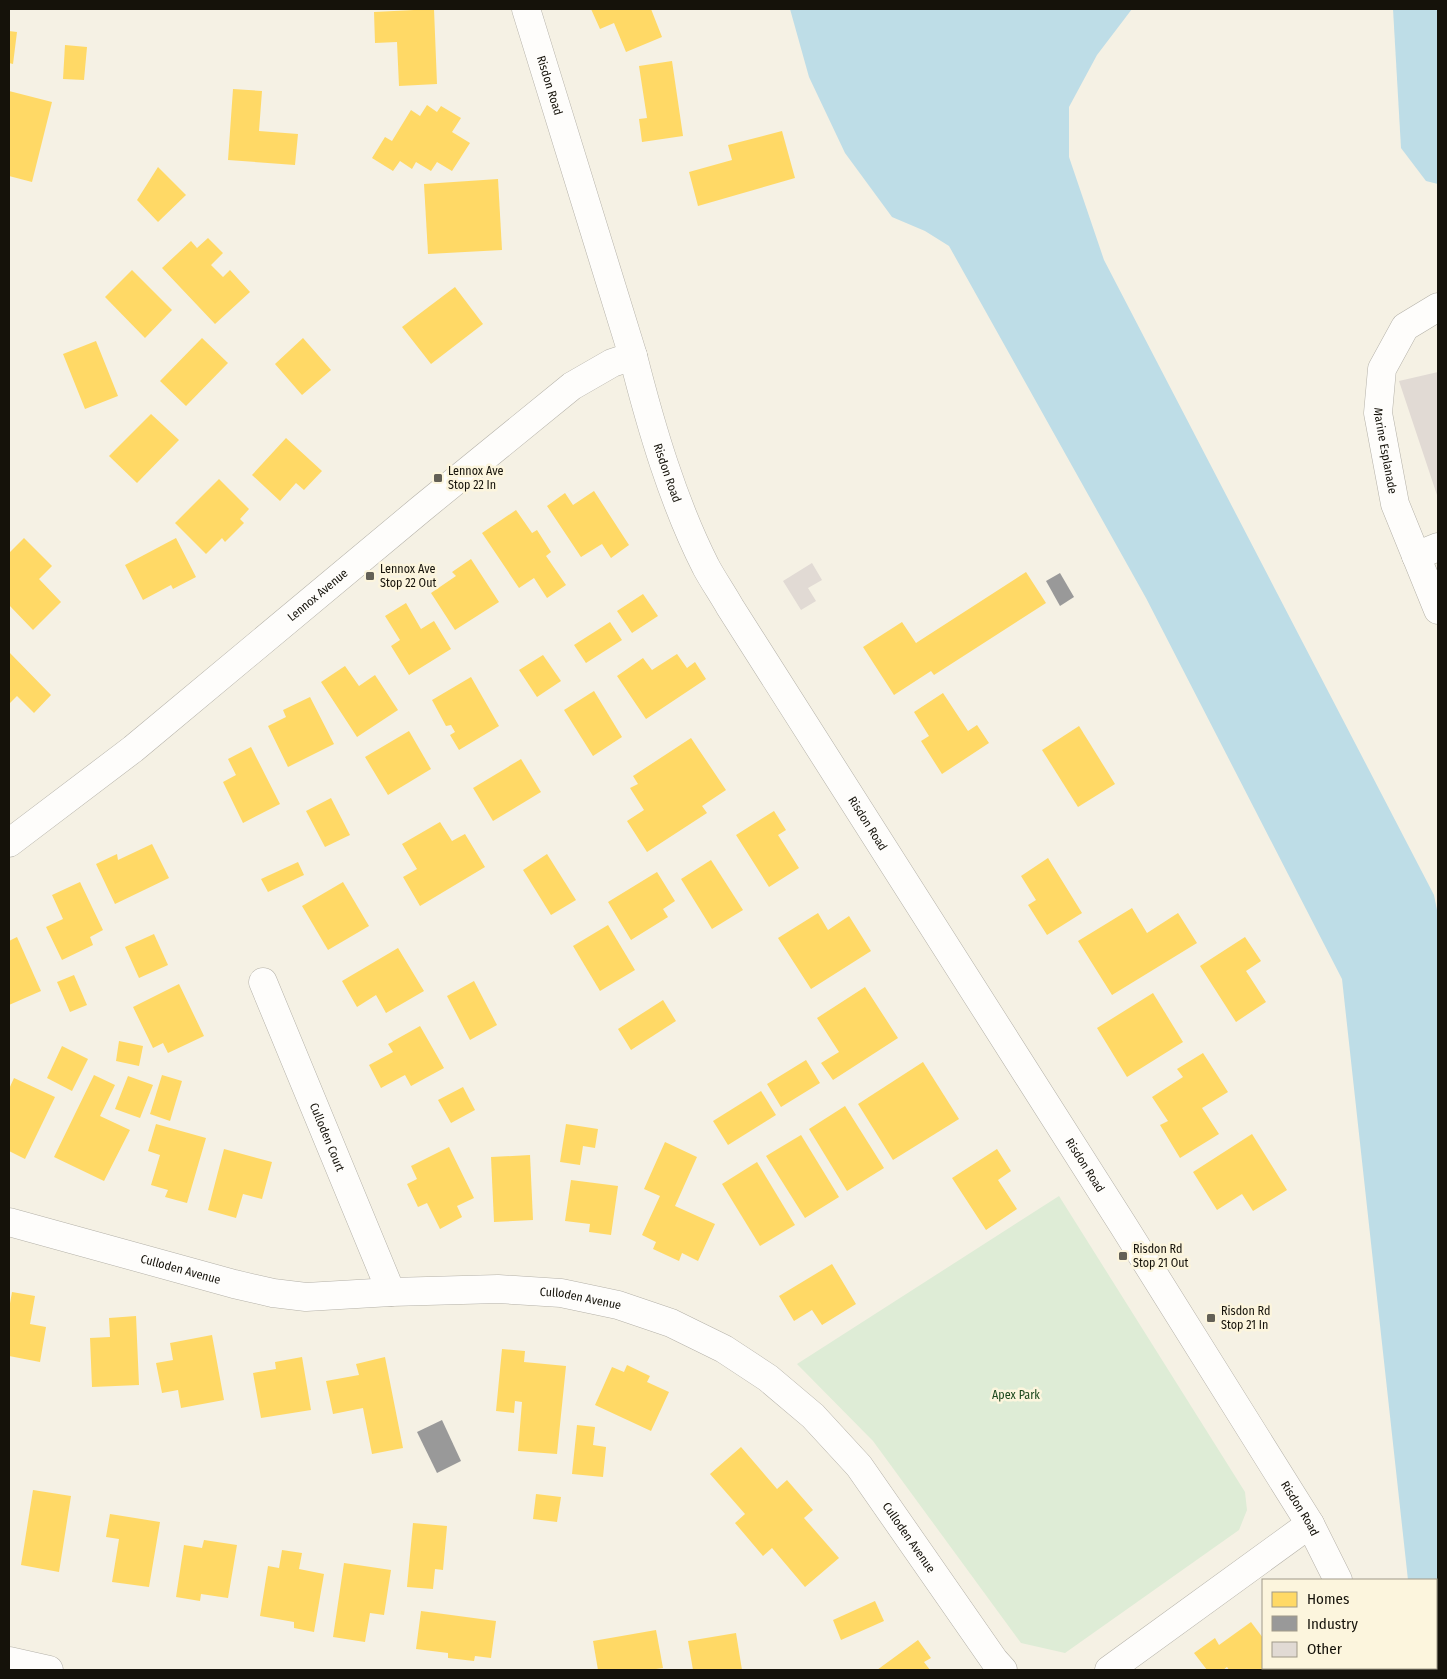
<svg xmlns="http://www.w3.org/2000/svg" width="1447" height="1679" font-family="'Fira Sans Condensed',sans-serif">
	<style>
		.green { fill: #deecd6 }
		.water { fill: #bedde7 }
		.homes { fill: #ffd966 }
		.industry { fill: #999 }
		.building { fill: #e1dad4 }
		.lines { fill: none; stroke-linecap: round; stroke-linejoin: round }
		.minor-casing { stroke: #b4b1a8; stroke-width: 29 }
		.highway-casing { stroke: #b4b1a8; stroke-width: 29 }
		.minor { stroke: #fefdfb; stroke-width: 28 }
		.highway { stroke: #fefdfb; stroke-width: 28 }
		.poi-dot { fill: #636056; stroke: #fcf5dd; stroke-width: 2 }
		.labels { text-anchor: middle; stroke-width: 5; stroke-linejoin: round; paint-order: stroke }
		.street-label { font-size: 12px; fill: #15120a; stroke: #fcf5dd }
		.poi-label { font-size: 12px; fill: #15120a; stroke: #fcf5dd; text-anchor: start }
		.park-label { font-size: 12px; fill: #1c481d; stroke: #fcf5dd }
	</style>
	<rect width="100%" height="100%" fill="#f5f1e4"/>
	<polygon class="green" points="1059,1196 1245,1492 1247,1510 1239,1530 1065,1653 1021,1643 873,1441 797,1364"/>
	<g class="water">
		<polygon points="790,9 1132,9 1097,55 1069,107 1069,157 1104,260 1434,895 1438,915 1438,1670 1418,1670 1418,1668 1436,1668 1436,1580 1408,1580 1342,979 1146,598 949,246 925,231 892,217 845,153 809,77"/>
		<polygon points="1393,9 1438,9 1438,184 1426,181 1401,148"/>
	</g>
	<g class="homes">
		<polygon points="434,9 437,84 399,86 397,42 375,43 374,12"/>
		<polygon points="591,9 651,9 662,37 626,52 614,23 600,29"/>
		<polygon points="9,31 17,32 13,64 9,63"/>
		<polygon points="65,45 87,47 84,80 63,79"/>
		<polygon points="672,61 683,136 642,142 639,119 647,118 639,66"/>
		<polygon points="233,89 262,91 259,131 298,134 295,165 228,160"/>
		<polygon points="9,91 52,102 32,182 9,176"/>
		<polygon points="427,105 437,112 441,106 461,118 452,132 470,143 452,171 437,162 431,171 416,162 412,169 400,161 393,171 372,158 385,137 392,141 411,110 420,116"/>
		<polygon points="782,131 795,178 698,206 689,172 732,160 728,145"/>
		<polygon points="158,167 186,195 158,222 137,200"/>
		<polygon points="498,179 502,250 428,254 424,184"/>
		<polygon points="208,238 223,253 211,265 223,277 230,270 250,292 215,324 162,268 191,241 197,248"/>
		<polygon points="132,270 172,310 145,338 105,297"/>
		<polygon points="455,287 483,324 431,364 402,327"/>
		<polygon points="202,338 228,363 186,406 160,381"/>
		<polygon points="303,338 331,370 302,395 275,364"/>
		<polygon points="96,341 118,396 85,409 63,354"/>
		<polygon points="151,414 179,440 137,483 109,456"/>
		<polygon points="286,438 322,471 304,490 296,483 280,501 252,475"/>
		<polygon points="219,479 249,509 240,519 244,523 225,542 222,538 206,554 175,523"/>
		<polygon points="594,491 629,545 611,558 602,544 581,557 547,506 565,493 573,505"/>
		<polygon points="516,510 532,533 537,530 551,552 546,556 566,585 547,598 534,578 519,588 482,533"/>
		<polygon points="24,538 52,566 39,579 61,602 33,630 9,605 9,553"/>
		<polygon points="176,538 196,577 173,589 171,585 143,600 125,565"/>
		<polygon points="471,559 499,602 455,630 431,593 456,576 452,572"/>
		<polygon points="1026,572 1046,603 934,675 931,671 894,695 863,647 902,622 916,643"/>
		<polygon points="643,594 658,616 632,633 617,611"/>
		<polygon points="406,603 421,629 434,621 451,649 409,675 391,646 400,640 385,616"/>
		<polygon points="610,622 622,640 586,663 574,645"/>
		<polygon points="9,652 51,695 34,713 17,696 9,704"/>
		<polygon points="677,654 687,668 695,662 706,679 646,719 617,676 643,658 652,670"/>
		<polygon points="543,655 561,681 537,697 519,670"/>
		<polygon points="345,666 359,686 375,675 398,710 357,737 321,682"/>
		<polygon points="471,677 499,726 459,750 450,735 455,732 451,725 446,726 432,700"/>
		<polygon points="594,691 622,737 593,756 564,710"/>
		<polygon points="943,693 968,731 977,725 989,743 942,774 921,741 929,736 914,712"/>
		<polygon points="310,697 334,744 288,767 268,726 286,717 283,710"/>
		<polygon points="1079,726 1115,784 1078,807 1042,750"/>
		<polygon points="409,731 431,769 388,795 365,757"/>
		<polygon points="691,738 726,790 702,806 707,813 647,852 627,821 644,810 630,788 638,784 633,776"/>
		<polygon points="251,747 280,804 243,823 223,782 236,775 228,759"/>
		<polygon points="521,759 541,792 493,821 473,788"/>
		<polygon points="331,798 350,835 325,847 306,811"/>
		<polygon points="774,811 786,830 778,835 799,868 769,887 736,835"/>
		<polygon points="440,822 452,841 465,834 485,867 420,906 403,877 417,869 402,844"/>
		<polygon points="152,844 169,878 115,904 96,864 117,854 118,860"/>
		<polygon points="547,854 576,900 551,915 523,870"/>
		<polygon points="1048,858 1082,913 1047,935 1028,905 1036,900 1021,876"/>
		<polygon points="711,860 743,910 712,929 681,879"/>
		<polygon points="298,862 304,875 268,892 261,879"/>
		<polygon points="657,872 675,901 663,909 668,917 631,940 608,902"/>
		<polygon points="80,882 103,930 90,937 93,945 62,960 46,927 63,919 52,895"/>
		<polygon points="343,882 369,926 328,950 302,906"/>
		<polygon points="1132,908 1147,933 1178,913 1197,943 1112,995 1078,941"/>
		<polygon points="818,913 828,930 849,916 871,951 811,989 778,938"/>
		<polygon points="608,925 635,970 600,991 573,946"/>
		<polygon points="154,934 168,965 139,978 125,947"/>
		<polygon points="17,937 41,991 9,1005 9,941"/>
		<polygon points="1245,937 1261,961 1246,971 1266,1002 1236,1022 1200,966"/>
		<polygon points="398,948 424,991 386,1013 376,995 357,1007 342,981"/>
		<polygon points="74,975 87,1005 70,1012 57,982"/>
		<polygon points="474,981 497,1025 470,1040 447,996"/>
		<polygon points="179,984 204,1036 168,1053 163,1043 153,1048 133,1007"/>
		<polygon points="865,987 898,1038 833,1080 821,1063 839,1052 817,1018"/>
		<polygon points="1153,993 1183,1042 1127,1077 1097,1028"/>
		<polygon points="663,1000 676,1021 631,1050 618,1029"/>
		<polygon points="420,1026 444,1068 411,1086 405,1075 381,1088 369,1065 393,1052 388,1044"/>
		<polygon points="119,1041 143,1046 139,1066 116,1061"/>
		<polygon points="62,1046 88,1059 72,1091 47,1078"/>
		<polygon points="1203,1053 1228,1092 1202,1108 1219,1134 1180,1158 1160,1125 1168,1121 1152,1097 1183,1077 1177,1069"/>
		<polygon points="806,1060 820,1083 781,1107 767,1084"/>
		<polygon points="923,1062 959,1119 893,1160 858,1104"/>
		<polygon points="94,1075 115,1085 100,1116 130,1130 104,1181 54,1157"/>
		<polygon points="162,1075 182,1081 170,1121 150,1114"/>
		<polygon points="128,1076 153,1085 140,1118 115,1109"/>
		<polygon points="14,1078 55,1097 25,1159 9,1151 9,1089"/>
		<polygon points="463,1087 475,1110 451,1123 438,1100"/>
		<polygon points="761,1091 776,1115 728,1145 713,1121"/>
		<polygon points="845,1106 884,1168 847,1191 809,1129"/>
		<polygon points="156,1124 206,1138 187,1203 165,1197 168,1190 151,1185 160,1155 148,1151"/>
		<polygon points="566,1124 598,1129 595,1148 583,1146 580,1165 560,1162"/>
		<polygon points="1252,1134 1287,1190 1253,1211 1242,1194 1217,1210 1193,1172"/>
		<polygon points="801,1135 839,1197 805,1218 766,1156"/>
		<polygon points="665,1142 697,1157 675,1206 715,1224 698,1261 682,1253 679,1261 653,1249 656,1242 642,1235 660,1196 644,1189"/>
		<polygon points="449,1147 474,1198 457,1206 462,1217 440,1229 427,1203 418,1207 407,1184 417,1179 411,1166"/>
		<polygon points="224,1149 272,1162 262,1199 243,1194 236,1218 208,1210"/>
		<polygon points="997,1149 1011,1171 998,1180 1017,1209 986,1230 952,1178"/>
		<polygon points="530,1155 533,1220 494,1222 491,1157"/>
		<polygon points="757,1162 795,1225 760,1246 722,1184"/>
		<polygon points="571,1180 618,1186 611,1235 589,1232 590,1224 565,1221"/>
		<polygon points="832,1264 856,1304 822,1325 812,1310 794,1321 779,1296"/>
		<polygon points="12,1292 35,1296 30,1324 46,1327 40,1362 9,1356 9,1309"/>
		<polygon points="136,1316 139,1385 92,1387 90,1338 110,1337 109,1318"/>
		<polygon points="212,1335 224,1400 181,1408 178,1390 162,1393 156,1363 173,1360 170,1343"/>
		<polygon points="502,1349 525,1351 524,1362 566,1366 557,1454 518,1451 522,1402 515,1401 514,1413 496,1411"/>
		<polygon points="302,1357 311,1410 261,1418 253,1373 276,1369 275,1362"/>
		<polygon points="385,1357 403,1448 372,1454 363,1408 333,1414 326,1381 359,1375 356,1364"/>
		<polygon points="627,1365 650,1376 647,1382 669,1392 651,1431 595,1405 612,1367 624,1372"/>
		<polygon points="577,1425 595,1427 593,1445 606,1447 603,1477 572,1474"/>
		<polygon points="741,1447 777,1489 787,1480 813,1510 804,1518 839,1558 805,1587 772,1548 763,1556 735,1523 745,1514 710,1474"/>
		<polygon points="33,1490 71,1496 59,1572 21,1565"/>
		<polygon points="536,1494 561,1497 557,1522 533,1519"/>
		<polygon points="110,1514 160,1522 149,1587 112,1582 119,1539 106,1537"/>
		<polygon points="413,1523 447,1526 443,1570 435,1569 433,1589 407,1587"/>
		<polygon points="204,1540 237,1545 228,1598 201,1594 200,1601 176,1597 184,1545 202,1548"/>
		<polygon points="282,1550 302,1553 299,1569 324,1574 314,1632 294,1628 294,1622 260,1616 268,1566 279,1568"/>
		<polygon points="344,1563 391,1570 384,1615 370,1613 365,1642 333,1637"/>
		<polygon points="875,1601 884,1621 841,1640 833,1620"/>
		<polygon points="421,1611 496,1621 491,1658 475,1656 474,1661 448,1658 448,1653 416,1649"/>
		<polygon points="1251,1622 1263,1638 1263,1668 1277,1668 1273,1670 1229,1670 1227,1667 1223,1670 1207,1670 1194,1653 1215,1638 1219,1645"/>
		<polygon points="656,1630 663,1668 649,1670 598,1670 593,1641"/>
		<polygon points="736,1633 742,1670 693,1670 688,1641"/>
		<polygon points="918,1640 931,1658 924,1662 930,1670 877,1670"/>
	</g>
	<g class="industry">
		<polygon points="1060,573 1074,597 1060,606 1046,581"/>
		<polygon points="442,1420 461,1461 437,1473 417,1432"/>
	</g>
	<g class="building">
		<polygon points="1438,372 1438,498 1399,381"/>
		<polygon points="812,563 822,580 808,588 816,601 801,610 783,581"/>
	</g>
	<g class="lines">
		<defs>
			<g id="minor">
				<path id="s1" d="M526 9 633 356C651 427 673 502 706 567 713 580 722 593 730 607L1123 1225 1310 1524 1338 1580"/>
				<path id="s2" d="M1438 307 1405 327 1382 369 1378 413 1395 504 1438 610"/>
				<polyline points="1416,556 1438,547"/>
				<path id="s3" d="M9 843 133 749 421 509 572 386 612 363 633 356"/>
				<path id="s4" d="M263 982 391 1292"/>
				<path id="s5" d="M9 1222 234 1284 273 1293 306 1297 391 1292 498 1289 561 1293 618 1305 671 1323 724 1349 768 1378 813 1416 859 1466 994 1660 1003 1670"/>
				<polyline points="1436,1647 1438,1647"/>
				<polyline points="1365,1668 1365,1670"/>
				<polyline points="1109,1670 1310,1524"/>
			</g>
			<polyline id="highway" points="9,1661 49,1670"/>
		</defs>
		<use href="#minor" class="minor-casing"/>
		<use href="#highway" class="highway-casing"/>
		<use href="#minor" class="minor"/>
		<use href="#highway" class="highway"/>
	</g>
	<g class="poi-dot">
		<rect x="433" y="473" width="10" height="10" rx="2.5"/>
		<rect x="365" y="571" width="10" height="10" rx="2.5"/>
		<rect x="1118" y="1251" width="10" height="10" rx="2.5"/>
		<rect x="1206" y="1313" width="10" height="10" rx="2.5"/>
	</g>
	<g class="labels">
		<g class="street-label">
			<text dy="4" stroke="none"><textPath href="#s1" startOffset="80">Risdon Road</textPath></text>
			<text dy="4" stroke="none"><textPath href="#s2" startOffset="169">Marine Esplanade</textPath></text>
			<text dy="4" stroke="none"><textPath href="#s1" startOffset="485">Risdon Road</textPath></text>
			<text dy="4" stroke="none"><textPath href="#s3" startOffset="396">Lennox Avenue</textPath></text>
			<text dy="4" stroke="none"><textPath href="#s1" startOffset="890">Risdon Road</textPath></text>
			<text dy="4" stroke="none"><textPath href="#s4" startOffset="168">Culloden Court</textPath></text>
			<text dy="4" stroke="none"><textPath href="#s1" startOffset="1295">Risdon Road</textPath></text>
			<text dy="4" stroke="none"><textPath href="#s5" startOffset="178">Culloden Avenue</textPath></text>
			<text dy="4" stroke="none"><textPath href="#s5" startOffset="582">Culloden Avenue</textPath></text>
			<text dy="4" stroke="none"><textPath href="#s1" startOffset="1700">Risdon Road</textPath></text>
			<text dy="4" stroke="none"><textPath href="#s5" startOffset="1002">Culloden Avenue</textPath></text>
		</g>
		<g class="poi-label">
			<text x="448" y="475">Lennox Ave<tspan x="448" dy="14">Stop 22 In</tspan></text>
			<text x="380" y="573">Lennox Ave<tspan x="380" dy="14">Stop 22 Out</tspan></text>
			<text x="1133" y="1253">Risdon Rd<tspan x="1133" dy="14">Stop 21 Out</tspan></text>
			<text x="1221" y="1315">Risdon Rd<tspan x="1221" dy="14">Stop 21 In</tspan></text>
		</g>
		<g class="park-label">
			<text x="1016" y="1399">Apex Park</text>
		</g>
	</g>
	<rect width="1447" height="1679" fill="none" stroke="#15120a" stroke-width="20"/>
	<rect x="1262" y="1579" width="175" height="90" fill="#fcf5dd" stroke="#a09a89"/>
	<rect x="1272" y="1592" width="25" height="15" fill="#ffd966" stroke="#a09a89"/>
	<text x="1307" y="1604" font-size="15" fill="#15120a">Homes</text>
	<rect x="1272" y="1616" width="25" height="15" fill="#999999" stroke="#a09a89"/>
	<text x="1307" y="1629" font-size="15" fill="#15120a">Industry</text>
	<rect x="1272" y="1642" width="25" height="15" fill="#e1dad4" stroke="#a09a89"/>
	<text x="1307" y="1654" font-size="15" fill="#15120a">Other</text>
</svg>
